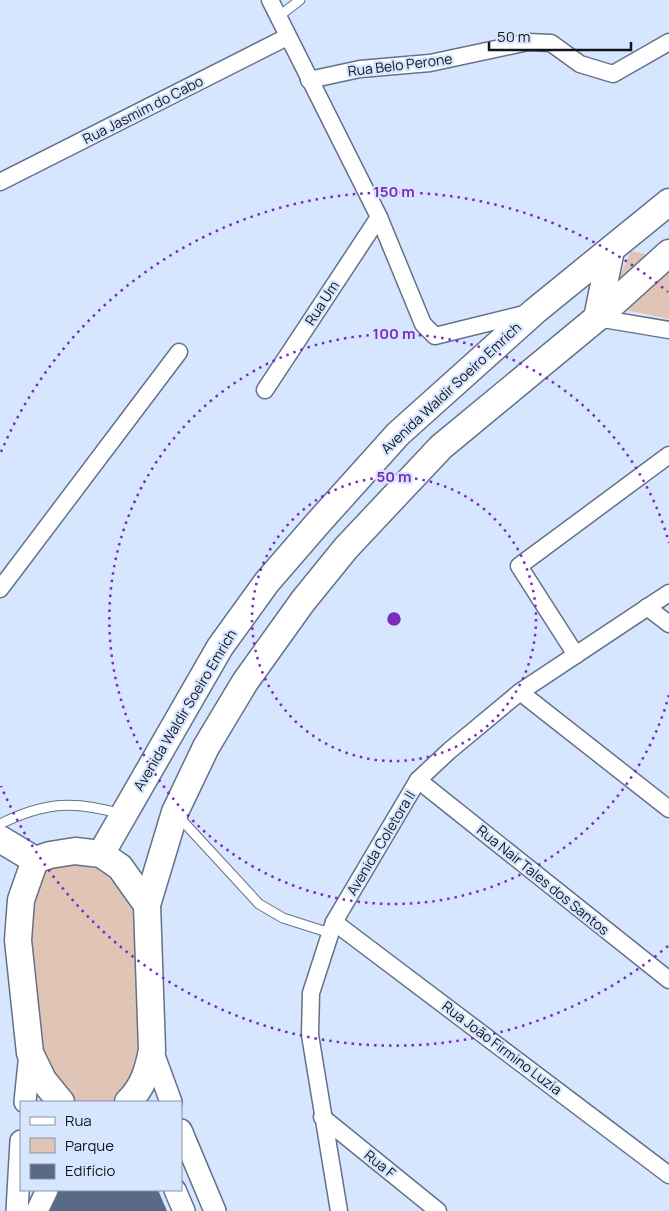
<svg xmlns="http://www.w3.org/2000/svg" width="669" height="1211" font-family="Manrope,sans-serif">
	<style>
		.green { fill: #e0c5b6 }
		.building { fill: #596a87 }
		.lines { fill: none; stroke-linecap: round; stroke-linejoin: round }
		.service-casing { stroke: #647187; stroke-width: 11 }
		.minor-casing { stroke: #647187; stroke-width: 19 }
		.tertiary-casing { stroke: #647187; stroke-width: 24 }
		.primary-casing { stroke: #647187; stroke-width: 29 }
		.service { stroke: #fff; stroke-width: 9 }
		.minor { stroke: #fff; stroke-width: 16 }
		.tertiary { stroke: #fff; stroke-width: 21 }
		.primary { stroke: #fff; stroke-width: 26 }
		.ring { fill: none; stroke: #7b2cbf; stroke-width: 2.5; stroke-dasharray: 2.5 5 }
		.labels { text-anchor: middle; stroke-width: 4.5; stroke-linejoin: round; paint-order: stroke }
		.street-label { font-size: 14px; fill: #10151d; stroke: #d7e6ff }
		.centre { fill: #7b2cbf; stroke: #d7e6ff; stroke-width: 2.5 }
		.ring-label { font-size: 15px; text-anchor: middle; font-weight: bold; fill: #7b2cbf; stroke: #d7e6ff; stroke-width: 4.5; stroke-linejoin: round; paint-order: stroke }
	</style>
	<rect width="100%" height="100%" fill="#d7e6ff"/>
	<g class="green">
		<polygon points="631,251 653,256 614,290"/>
		<polygon points="669,263 669,319 621,309"/>
		<polygon points="100,856 138,901 146,1052 116,1102 72,1102 35,1052 24,875 54,861"/>
	</g>
	<polygon class="building" points="57,1190 158,1190 167,1211 46,1211"/>
	<g class="lines">
		<defs>
			<g id="service">
				<polyline points="278,17 300,0"/>
				<polyline points="178,816 259,904 283,918 330,933"/>
				<path d="M0 824C45 802 74 800 121 814"/>
			</g>
			<g id="minor">
				<polyline points="270,0 379,217 423,324 435,336 528,313"/>
				<polyline points="309,80 360,69 430,63 528,42 551,43 580,64 613,74 669,42"/>
				<polyline points="0,182 287,37"/>
				<polyline points="597,318 669,330"/>
				<polyline points="265,390 379,217"/>
				<polyline points="0,589 179,352"/>
				<polyline points="647,607 669,624"/>
				<polyline points="576,655 519,566 669,455"/>
				<polyline points="520,692 669,809"/>
				<polyline points="418,780 669,980"/>
				<polyline points="334,922 669,1175"/>
				<polyline points="322,1117 438,1211"/>
				<polyline points="339,1211 310,1035 311,993 334,922 418,780 449,751 520,692 669,593"/>
			</g>
			<g id="tertiary">
				<polyline points="152,1050 171,1102"/>
				<polyline points="25,1102 30,1053"/>
				<polyline points="181,1130 215,1211"/>
				<polyline points="175,1190 184,1211"/>
				<polyline points="17,1211 21,1141"/>
				<polyline points="37,1211 47,1190"/>
			</g>
			<g id="primary">
				<polyline points="597,318 611,250"/>
				<polyline points="0,839 35,860"/>
				<polyline points="101,854 220,647 267,582 318,523 398,434 535,311 669,202"/>
				<polyline points="147,905 175,812 206,747 245,682 303,601 346,548 441,447 597,318 669,253"/>
				<path d="M61 1102 43 1080 30 1053 18 940 21 900 35 860 50 855 75 851 101 854 120 867 147 905 152 1050C148 1071 143 1087 128 1102"/>
			</g>
		</defs>
		<use href="#service" class="service-casing"/>
		<use href="#minor" class="minor-casing"/>
		<use href="#tertiary" class="tertiary-casing"/>
		<use href="#primary" class="primary-casing"/>
		<use href="#service" class="service"/>
		<use href="#minor" class="minor"/>
		<use href="#tertiary" class="tertiary"/>
		<use href="#primary" class="primary"/>
	</g>
	<g class="ring">
		<circle cx="394" cy="619" r="142"/>
		<path d="M669 695A285 285 0 1 1 669 543"/>
		<path d="M668 946A427 427 0 0 1 1 786M1 452A427 427 0 0 1 668 292"/>
	</g>
	<g class="labels">
		<g class="street-label">
			<text transform="translate(400 65) rotate(-7)" y="5">Rua Belo Perone</text>
			<text transform="translate(143 110) rotate(-27)" y="5">Rua Jasmim do Cabo</text>
			<text transform="translate(322 303) rotate(-57)" y="5">Rua Um</text>
			<text transform="translate(451 388) rotate(-43)" y="5">Avenida Waldir Soeiro Emrich</text>
			<text transform="translate(185 710) rotate(-59)" y="5">Avenida Waldir Soeiro Emrich</text>
			<text transform="translate(381 843) rotate(-59)" y="5">Avenida Coletora II</text>
			<text transform="translate(543 880) rotate(39)" y="5">Rua Nair Tales dos Santos</text>
			<text transform="translate(502 1048) rotate(37)" y="5">Rua João Firmino Luzia</text>
			<text transform="translate(380 1164) rotate(39)" y="5">Rua F</text>
		</g>
	</g>
	<circle cx="394" cy="619" r="8" class="centre"/>
	<g class="ring-label">
		<text x="394" y="197">150 m</text>
		<text x="394" y="339">100 m</text>
		<text x="394" y="482">50 m</text>
	</g>
	<rect x="20" y="1101" width="162" height="90" fill="#d7e6ff" stroke="#8792a5"/>
	<rect x="30" y="1117" width="25" height="8" fill="#ffffff" stroke="#8792a5"/>
	<text x="65" y="1126" font-size="15" fill="#10151d">Rua</text>
	<rect x="30" y="1138" width="25" height="15" fill="#e0c5b6" stroke="#8792a5"/>
	<text x="65" y="1151" font-size="15" fill="#10151d">Parque</text>
	<rect x="30" y="1164" width="25" height="15" fill="#596a87" stroke="#8792a5"/>
	<text x="65" y="1176" font-size="15" fill="#10151d">Edifício</text>
	<path d="M489 42v8h142v-8" fill="none" stroke="#10151d" stroke-width="2.5"/>
	<text x="497" y="42" font-size="15" fill="#10151d" stroke="#d7e6ff" stroke-width="4" paint-order="stroke">50 m</text>
</svg>
